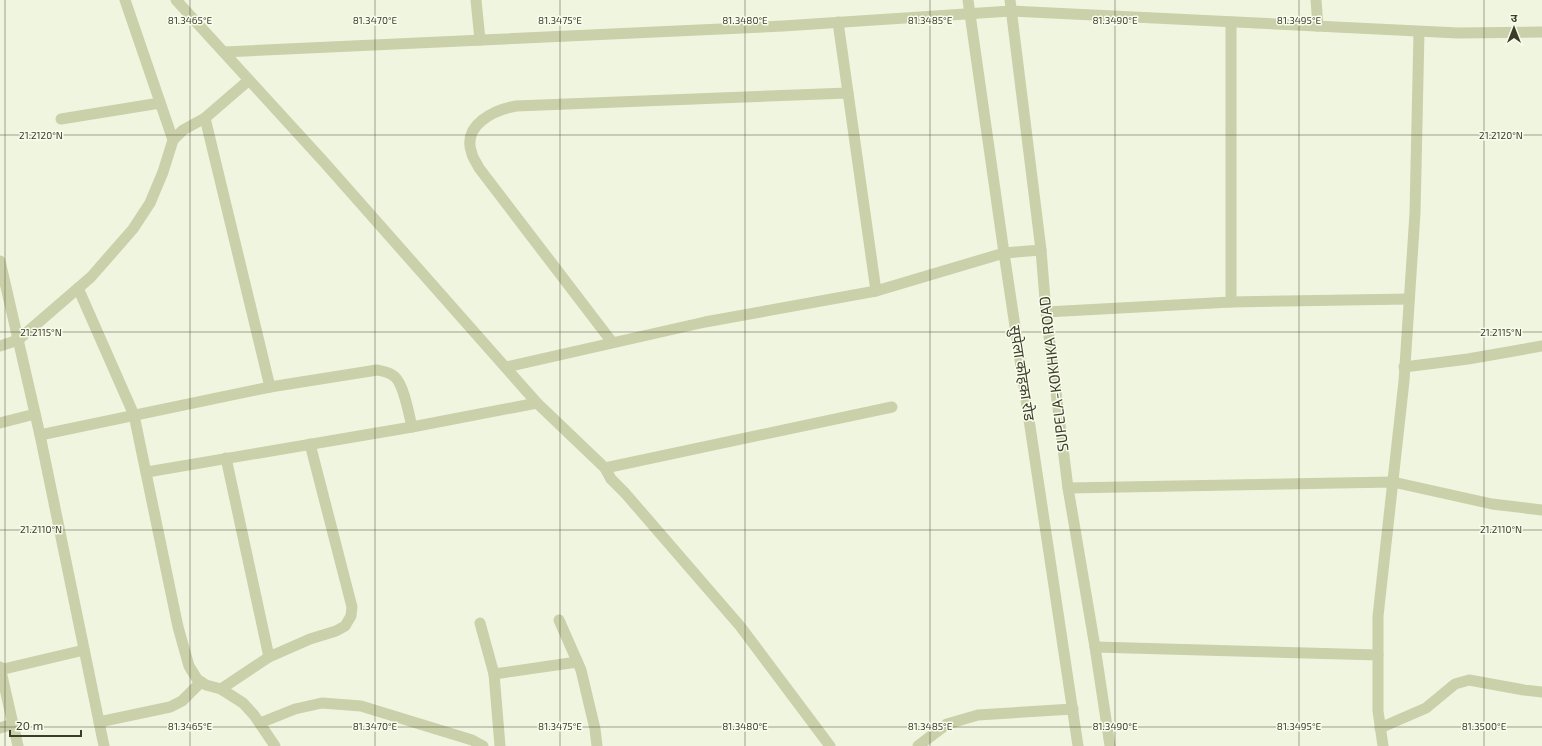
<svg xmlns="http://www.w3.org/2000/svg" width="1542" height="746" font-family="'Exo 2','Noto Sans Devanagari',sans-serif">
	<style>
		.lines { fill: none; stroke-linecap: round; stroke-linejoin: round }
		.service { stroke: #cad0a9; stroke-width: 11 }
		.minor { stroke: #cad0a9; stroke-width: 11 }
		.tertiary { stroke: #cad0a9; stroke-width: 11 }
		.ticks { fill: none; stroke: #3c3c29; stroke-width: 1; stroke-opacity: 0.45 }
		.labels { text-anchor: middle; stroke-width: 3; stroke-linejoin: round; paint-order: stroke }
		.street-label { font-size: 15px; fill: #3c3c29; stroke: #f8fcec }
		.ticks-label { font-size: 10px; text-anchor: middle; fill: #3c3c29; stroke: #f8fcec; stroke-width: 3; stroke-linejoin: round; paint-order: stroke }
	</style>
	<rect width="100%" height="100%" fill="#f0f5df"/>
	<g class="lines">
		<g class="service">
			<polyline points="838,22 876,291"/>
			<path d="M612 342 479 168C477 163 473 159 472 154 461 125 494 110 516 106L848 93"/>
		</g>
		<g class="minor">
			<polyline points="125,0 173,140"/>
			<polyline points="176,0 324,162 537,403 605,468 611,479 625,493 740,626 830,746"/>
			<polyline points="476,0 480,40"/>
			<polyline points="1316,0 1318,26"/>
			<polyline points="1231,22 1231,302"/>
			<polyline points="224,52 783,26 1011,11 1458,33 1542,32"/>
			<polyline points="205,118 270,387"/>
			<polyline points="61,119 160,103"/>
			<polyline points="0,261 40,435 104,746"/>
			<polyline points="78,288 134,415 178,627 189,666 197,679 206,685 221,689 243,703 254,715 275,746"/>
			<polyline points="1046,312 1231,302 1409,299"/>
			<polyline points="0,346 18,340 91,277 133,229 150,203 163,172 173,140 183,130 205,118 249,80"/>
			<polyline points="506,367 705,322 876,291 1004,253 1041,250"/>
			<polyline points="1404,367 1468,359 1542,346"/>
			<polyline points="0,423 35,414"/>
			<path d="M40 435 270 387 377 370C383 371 390 372 395 377 404 385 409 415 412 427"/>
			<polyline points="226,458 269,657"/>
			<polyline points="605,468 892,407"/>
			<polyline points="147,472 412,427 537,403"/>
			<polyline points="1068,488 1393,482 1492,504 1542,510"/>
			<polyline points="559,620 581,670 595,729 597,746"/>
			<polyline points="480,623 494,674 500,746"/>
			<polyline points="1095,647 1378,655"/>
			<polyline points="0,667 18,746"/>
			<polyline points="0,670 84,650"/>
			<polyline points="494,674 577,662"/>
			<polyline points="221,689 269,657 310,639 336,631 345,626 351,616 352,607 310,444"/>
			<polyline points="99,722 170,707 182,701 201,682"/>
			<polyline points="260,723 295,709 322,703 361,706 472,740 483,746"/>
			<polyline points="0,728 13,724"/>
			<polyline points="1380,728 1426,708 1455,684 1469,680 1524,690 1542,692"/>
			<polyline points="918,746 947,724 978,715 1073,709"/>
			<polyline points="1383,746 1378,711 1378,616 1404,381 1415,213 1419,32"/>
		</g>
		<g class="tertiary">
			<polyline points="968,0 1004,253 1078,746"/>
			<polyline points="1010,0 1041,250 1046,312 1068,488 1095,647 1110,746"/>
		</g>
	</g>
	<path class="ticks" d="M5 0V746M190 0V746M375 0V746M560 0V746M745 0V746M930 0V746M1115 0V746M1299 0V746M1484 0V746M0 135H1542M0 332H1542M0 530H1542M0 727H1542"/>
	<g class="labels">
		<g class="street-label">
			<text transform="translate(1022 373) rotate(81)" y="5">सुपेला कोहका रोड</text>
			<text transform="translate(1054 374) rotate(-97)" y="5">SUPELA-KOKHKA ROAD</text>
		</g>
	</g>
	<g class="ticks-label">
		<text x="190" y="24">81.3465°E</text>
		<text x="375" y="24">81.3470°E</text>
		<text x="560" y="24">81.3475°E</text>
		<text x="745" y="24">81.3480°E</text>
		<text x="930" y="24">81.3485°E</text>
		<text x="1115" y="24">81.3490°E</text>
		<text x="1299" y="24">81.3495°E</text>
		<text x="41" y="139">21.2120°N</text>
		<text x="1501" y="139">21.2120°N</text>
		<text x="41" y="336">21.2115°N</text>
		<text x="1501" y="336">21.2115°N</text>
		<text x="41" y="533">21.2110°N</text>
		<text x="1501" y="533">21.2110°N</text>
		<text x="190" y="730">81.3465°E</text>
		<text x="375" y="730">81.3470°E</text>
		<text x="560" y="730">81.3475°E</text>
		<text x="745" y="730">81.3480°E</text>
		<text x="930" y="730">81.3485°E</text>
		<text x="1115" y="730">81.3490°E</text>
		<text x="1299" y="730">81.3495°E</text>
		<text x="1484" y="730">81.3500°E</text>
	</g>
	<g transform="translate(1514 28)" stroke="#f8fcec" stroke-width="3" paint-order="stroke">
	<path d="M0-3L7 15L0 10L-7 15Z" fill="#3c3c29"/>
	<text y="-6" font-size="11" font-weight="bold" text-anchor="middle" fill="#3c3c29">उ</text>
	</g>
	<path d="M10 730v6h71v-6" fill="none" stroke="#3c3c29" stroke-width="2"/>
	<text x="16" y="730" font-size="12" fill="#3c3c29" stroke="#f8fcec" stroke-width="3" paint-order="stroke">20 m</text>
</svg>
